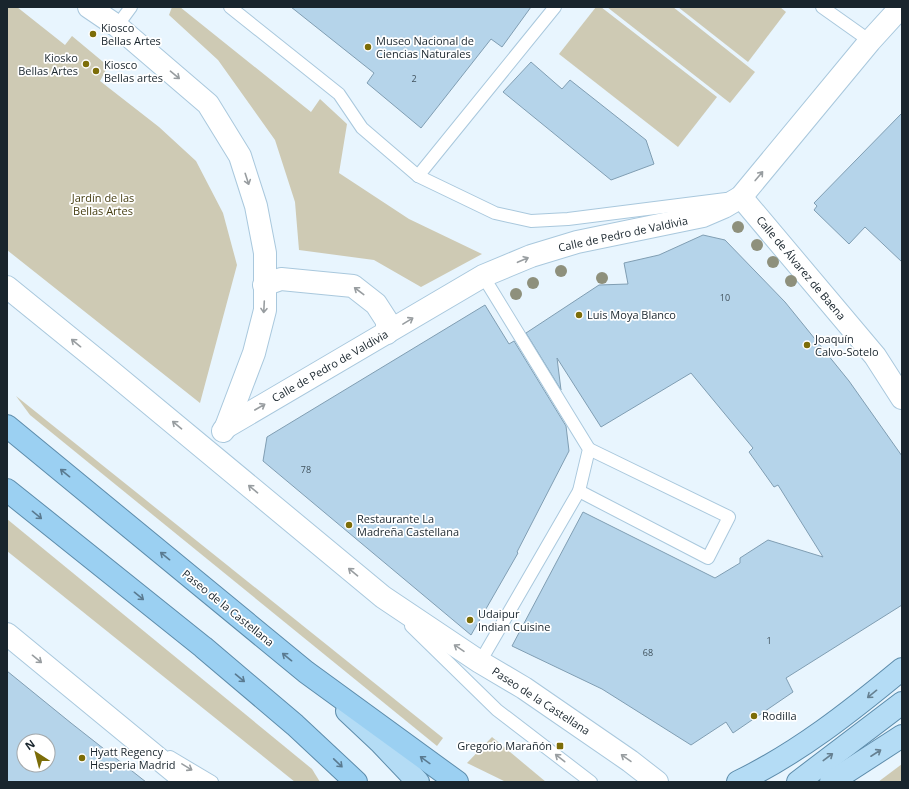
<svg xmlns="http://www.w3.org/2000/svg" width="909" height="789" font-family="'Open Sans',sans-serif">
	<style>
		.green { fill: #cecab4 }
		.building { fill: #b5d4ea; stroke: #809eb3; fill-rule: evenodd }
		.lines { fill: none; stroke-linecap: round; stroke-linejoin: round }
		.service-casing { stroke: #a9c8dd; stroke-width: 14 }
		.minor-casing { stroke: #a9c8dd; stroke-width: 24 }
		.primary-casing { stroke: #5d8cab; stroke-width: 24 }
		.trunk-casing { stroke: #5d8cab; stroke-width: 24 }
		.service { stroke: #fff; stroke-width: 12 }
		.minor { stroke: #fff; stroke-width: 22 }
		.primary { stroke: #b4dcf5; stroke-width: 22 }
		.trunk { stroke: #9bd0f2; stroke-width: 22 }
		.tree { fill: #8e907c }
		.oneway { stroke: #989da0 }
		.oneway2 { stroke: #5a7a90 }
		.oneway3 { stroke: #668091 }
		.poi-dot { fill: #7c6d08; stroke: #fff; stroke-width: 1.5 }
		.labels { text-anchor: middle; stroke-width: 3.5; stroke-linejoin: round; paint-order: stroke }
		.number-label { font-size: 9px; fill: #40515c }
		.poi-label { font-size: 11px; fill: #19252d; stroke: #fff; text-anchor: start }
		.park-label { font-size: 11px; fill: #453d11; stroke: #fff }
		.street-label { font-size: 11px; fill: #19252d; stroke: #fff }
	</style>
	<rect width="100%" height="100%" fill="#e8f5fe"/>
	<g class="green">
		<polygon points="7,7 17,7 65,45 72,36 108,66 100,81 159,127 196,161 223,213 237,265 200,403 7,250"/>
		<polygon points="172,7 180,7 311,112 320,99 347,124 339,173 409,219 482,254 421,287 374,260 299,250 295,202 275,140 218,60 169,15"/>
		<polygon points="596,7 601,7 717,97 678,147 559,54"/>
		<polygon points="607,7 673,7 755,72 730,103"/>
		<polygon points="678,7 780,7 786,12 748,62"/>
		<polygon points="16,396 443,738 437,746 30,415"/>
		<polygon points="7,519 312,769 320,782 295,782 7,551"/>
		<polygon points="492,737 546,782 506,782 467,763"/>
		<polygon points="902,764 902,782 878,782"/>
	</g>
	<g class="building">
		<polygon points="291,7 531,7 502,47 491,39 421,128 367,83 374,73"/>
		<polygon points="531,62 562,89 570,80 646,140 654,164 611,180 503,92"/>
		<polygon points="902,113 902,262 865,227 849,244 814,210 817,206 814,203"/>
		<polygon points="703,235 725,240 785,302 849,381 902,456 902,605 786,678 793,692 733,733 726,722 691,745 602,689 512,646 583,512 715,578 740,563 740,558 768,540 823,557 778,485 774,487 749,452 753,448 691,373 601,427 557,358 561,390 526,333 599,285 628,284 624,263 659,255"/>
		<polygon points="485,305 509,344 514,341 566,426 569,451 517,552 518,553 471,635 263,461 267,437"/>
		<path d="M7 671 71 723 146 782H7ZM24 741H48V765H24Z"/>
	</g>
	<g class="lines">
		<defs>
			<g id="service">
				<polyline points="230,7 339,94 362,128 418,176 495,213 531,221 568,219 726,199"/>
				<polyline points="822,7 870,41"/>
				<polyline points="117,26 131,7"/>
				<polyline points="418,176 555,7"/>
				<polyline points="579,491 708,558 729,517 589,449"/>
				<polyline points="411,626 497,710 591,782"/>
				<polyline points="480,662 579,491 589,449 483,276"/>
				<polyline points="170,757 212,782"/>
			</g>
			<g id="minor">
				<polyline points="89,7 117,26 208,104 240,156 256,206 265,253 265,310 254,353 226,427 223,431"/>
				<polyline points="741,197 875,356 902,398"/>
				<polyline points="264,285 281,279 353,286 376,304 387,321 387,333"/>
				<polyline points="7,287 108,369 383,597 480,662 524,688 630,761 657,782"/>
				<polyline points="226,427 483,276 531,256 577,242 703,216 724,207 741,197 870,41 901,7"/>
				<polyline points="7,634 187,782"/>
			</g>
			<g id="primary">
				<polyline points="347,711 380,742 418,782"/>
				<path d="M738 782C798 753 850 712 902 669"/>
				<polyline points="798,782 902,703"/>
				<polyline points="831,782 902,736"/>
			</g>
			<g id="trunk">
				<polyline points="7,426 306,672 457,782"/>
				<polyline points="7,490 203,647 295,725 356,782"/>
			</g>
		</defs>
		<use href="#service" class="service-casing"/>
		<use href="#minor" class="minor-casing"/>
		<use href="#primary" class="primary-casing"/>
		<use href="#trunk" class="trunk-casing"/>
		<use href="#service" class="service"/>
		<use href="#minor" class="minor"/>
		<use href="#primary" class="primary"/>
		<use href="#trunk" class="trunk"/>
	</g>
	<g class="tree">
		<circle cx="738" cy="227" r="6"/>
		<circle cx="757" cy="245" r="6"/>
		<circle cx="773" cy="262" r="6"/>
		<circle cx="561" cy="271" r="6"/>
		<circle cx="602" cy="278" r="6"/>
		<circle cx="791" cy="281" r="6"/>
		<circle cx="533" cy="283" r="6"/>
		<circle cx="516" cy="294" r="6"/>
	</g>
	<defs><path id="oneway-shaft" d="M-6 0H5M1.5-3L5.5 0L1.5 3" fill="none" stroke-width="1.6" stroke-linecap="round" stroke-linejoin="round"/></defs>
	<g class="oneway">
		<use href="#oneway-shaft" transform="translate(175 75) rotate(40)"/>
		<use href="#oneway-shaft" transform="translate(759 176) rotate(-50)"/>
		<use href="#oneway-shaft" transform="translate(247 179) rotate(72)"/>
		<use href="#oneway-shaft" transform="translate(523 260) rotate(-23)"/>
		<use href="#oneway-shaft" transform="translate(359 291) rotate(-143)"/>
		<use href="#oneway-shaft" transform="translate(264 307) rotate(93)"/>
		<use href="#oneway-shaft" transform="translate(408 321) rotate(-31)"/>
		<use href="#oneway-shaft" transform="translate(76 343) rotate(-141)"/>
		<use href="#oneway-shaft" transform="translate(260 407) rotate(-30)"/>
		<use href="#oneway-shaft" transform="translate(177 425) rotate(-140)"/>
		<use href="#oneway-shaft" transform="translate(253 489) rotate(-140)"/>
		<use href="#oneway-shaft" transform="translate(353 572) rotate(-140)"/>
		<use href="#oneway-shaft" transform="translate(459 648) rotate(-146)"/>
		<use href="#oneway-shaft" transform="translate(37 659) rotate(39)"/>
		<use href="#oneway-shaft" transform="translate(560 758) rotate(-142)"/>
		<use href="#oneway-shaft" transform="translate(626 758) rotate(-145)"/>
		<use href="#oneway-shaft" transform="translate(187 767) rotate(31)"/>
	</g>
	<g class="oneway2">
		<use href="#oneway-shaft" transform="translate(65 473) rotate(-141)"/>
		<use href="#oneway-shaft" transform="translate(37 515) rotate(39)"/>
		<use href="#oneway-shaft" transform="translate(165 556) rotate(-141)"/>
		<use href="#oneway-shaft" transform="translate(139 596) rotate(39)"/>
		<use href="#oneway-shaft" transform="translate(287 657) rotate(-141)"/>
		<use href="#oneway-shaft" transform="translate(240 678) rotate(40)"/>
		<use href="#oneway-shaft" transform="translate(425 760) rotate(-144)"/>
		<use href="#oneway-shaft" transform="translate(338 763) rotate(44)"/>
	</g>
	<g class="oneway3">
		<use href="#oneway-shaft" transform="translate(872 694) rotate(141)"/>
		<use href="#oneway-shaft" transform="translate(876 753) rotate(-33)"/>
		<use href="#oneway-shaft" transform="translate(828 757) rotate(-37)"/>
	</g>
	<g class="poi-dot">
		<circle cx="93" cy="34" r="4"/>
		<circle cx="368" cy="47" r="4"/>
		<circle cx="86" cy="64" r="4"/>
		<circle cx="96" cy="71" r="4"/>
		<circle cx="579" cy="315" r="4"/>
		<circle cx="807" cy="345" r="4"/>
		<circle cx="349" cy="525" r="4"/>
		<circle cx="470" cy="620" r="4"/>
		<circle cx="754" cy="716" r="4"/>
		<rect x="556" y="742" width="8" height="8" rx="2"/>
		<circle cx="82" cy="758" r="4"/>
	</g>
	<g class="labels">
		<g class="number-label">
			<text x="414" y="82">2</text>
			<text x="725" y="301">10</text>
			<text x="306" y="473">78</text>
			<text x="769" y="644">1</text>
			<text x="648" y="656">68</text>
		</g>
		<g class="poi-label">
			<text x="101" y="32">Kiosco<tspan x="101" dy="13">Bellas Artes</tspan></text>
			<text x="376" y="45">Museo Nacional de<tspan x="376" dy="13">Ciencias Naturales</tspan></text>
			<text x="78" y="62" text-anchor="end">Kiosko<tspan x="78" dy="13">Bellas Artes</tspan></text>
			<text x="104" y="69">Kiosco<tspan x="104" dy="13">Bellas artes</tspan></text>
			<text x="587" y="319">Luis Moya Blanco</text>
			<text x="815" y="343">Joaquín<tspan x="815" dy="13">Calvo-Sotelo</tspan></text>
			<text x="357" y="523">Restaurante La<tspan x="357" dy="13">Madreña Castellana</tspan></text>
			<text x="478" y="618">Udaipur<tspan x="478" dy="13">Indian Cuisine</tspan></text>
			<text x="762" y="720">Rodilla</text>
			<text x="552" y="750" text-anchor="end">Gregorio Marañón</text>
			<text x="90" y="756">Hyatt Regency<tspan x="90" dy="13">Hesperia Madrid</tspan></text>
		</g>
		<g class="park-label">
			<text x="103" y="202">Jardín de las<tspan x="103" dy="13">Bellas Artes</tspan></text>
		</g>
		<g class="street-label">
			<text transform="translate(623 234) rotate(-12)" y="4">Calle de Pedro de Valdivia</text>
			<text transform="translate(801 268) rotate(50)" y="4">Calle de Álvarez de Baena</text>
			<text transform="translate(330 366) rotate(-30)" y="4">Calle de Pedro de Valdivia</text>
			<text transform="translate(228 608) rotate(39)" y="4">Paseo de la Castellana</text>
			<text transform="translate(541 701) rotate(33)" y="4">Paseo de la Castellana</text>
		</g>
	</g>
	<rect width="909" height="789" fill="none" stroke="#19252d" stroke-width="16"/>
	<g transform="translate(36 753) rotate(324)"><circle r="19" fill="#ffffff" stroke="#a3a8ab"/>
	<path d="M0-3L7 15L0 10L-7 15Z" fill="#7c6d08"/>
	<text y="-6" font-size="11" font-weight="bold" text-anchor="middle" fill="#19252d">N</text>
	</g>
</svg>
